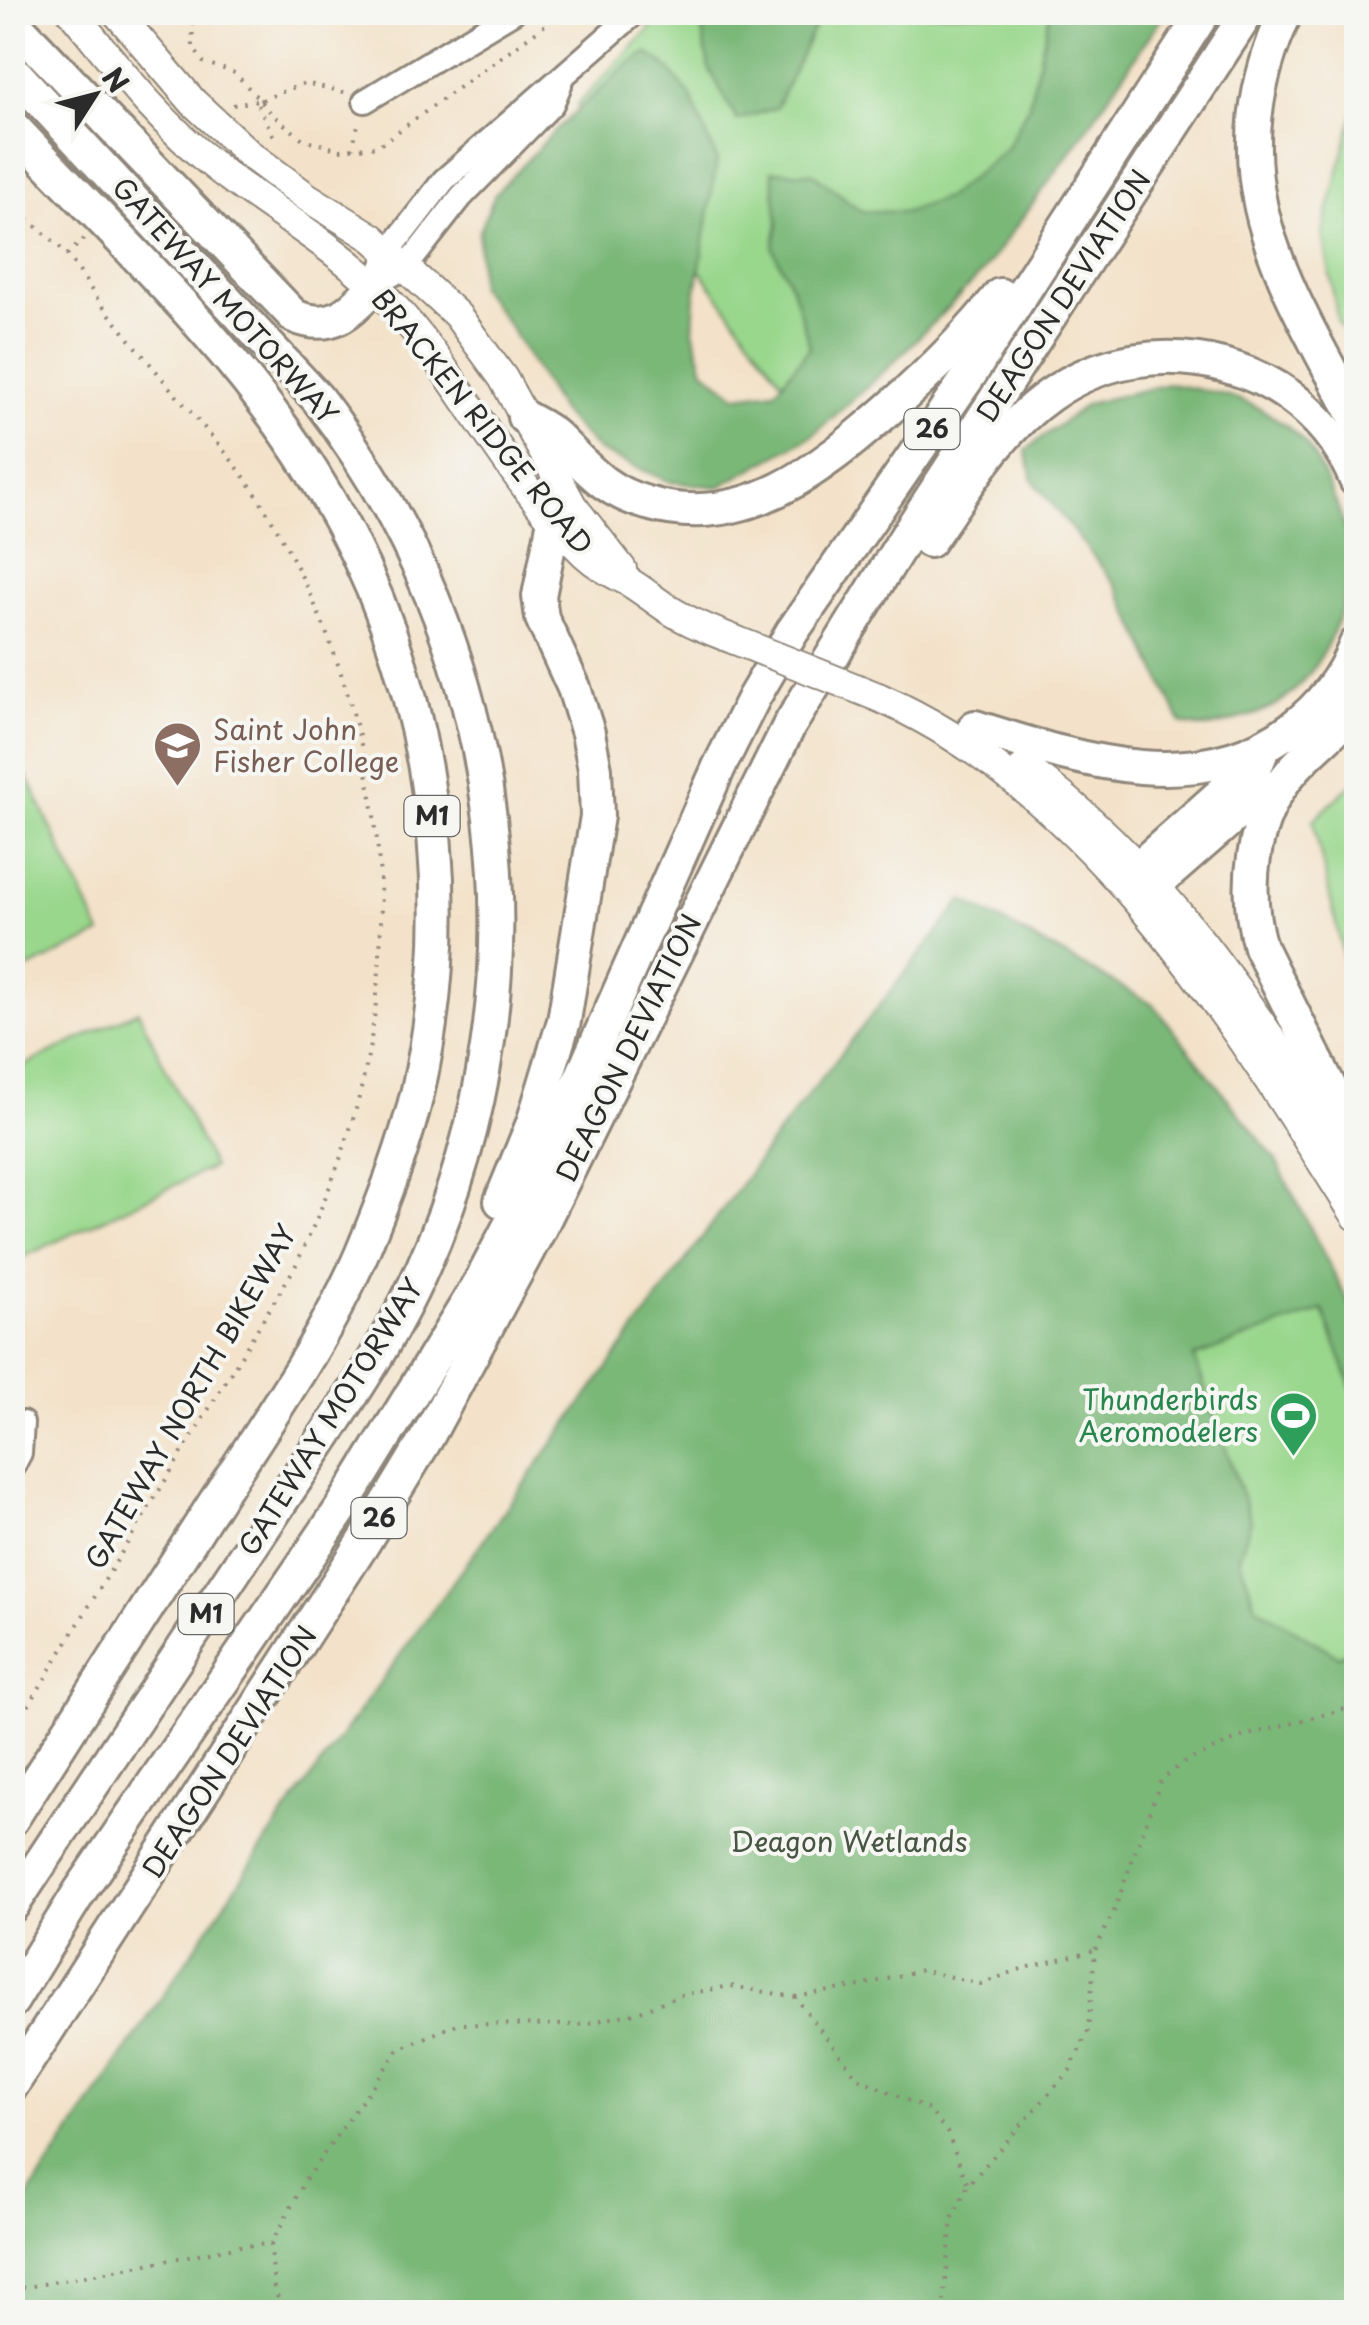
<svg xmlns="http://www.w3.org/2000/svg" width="1369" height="2325" font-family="'Playpen Sans',sans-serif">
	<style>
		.green { fill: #99d78c; stroke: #62815c; stroke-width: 2.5 }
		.forest { fill: #7ab878; stroke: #527252; stroke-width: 2.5 }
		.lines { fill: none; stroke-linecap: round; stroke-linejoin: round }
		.minor-casing { stroke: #8f867a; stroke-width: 28 }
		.major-casing { stroke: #8f867a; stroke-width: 32 }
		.highway-casing { stroke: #8f867a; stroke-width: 38 }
		.path { stroke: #8f867a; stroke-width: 4; stroke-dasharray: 2.5 8; stroke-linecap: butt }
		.minor { stroke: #fff; stroke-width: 22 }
		.major { stroke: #fff; stroke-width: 28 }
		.highway { stroke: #fff; stroke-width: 32 }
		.major-bridge-casing { stroke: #8f867a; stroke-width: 32; stroke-linecap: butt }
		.major-bridge { stroke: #fff; stroke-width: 28 }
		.labels { text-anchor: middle; stroke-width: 8; stroke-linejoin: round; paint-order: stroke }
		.shield { fill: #f6f6f2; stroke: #686867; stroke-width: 2.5 }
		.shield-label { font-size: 25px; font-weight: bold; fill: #2b2b2b }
		.street-label { font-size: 28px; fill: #2b2b2b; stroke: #f6f6f2 }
		.education-label { font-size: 28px; fill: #785e54; stroke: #f6f6f2; text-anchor: start }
		.leisure-label { font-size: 28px; fill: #27864d; stroke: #f6f6f2; text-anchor: end }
		.park-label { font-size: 28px; fill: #465643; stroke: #f6f6f2 }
	</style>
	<rect width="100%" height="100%" fill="#f6f6f2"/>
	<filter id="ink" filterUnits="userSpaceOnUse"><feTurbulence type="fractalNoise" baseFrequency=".01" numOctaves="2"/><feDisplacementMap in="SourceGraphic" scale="20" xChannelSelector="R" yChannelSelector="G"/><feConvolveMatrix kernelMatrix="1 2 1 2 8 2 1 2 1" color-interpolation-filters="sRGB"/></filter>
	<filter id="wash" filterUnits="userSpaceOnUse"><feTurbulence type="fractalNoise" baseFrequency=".0048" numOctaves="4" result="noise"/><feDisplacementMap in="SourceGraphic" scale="40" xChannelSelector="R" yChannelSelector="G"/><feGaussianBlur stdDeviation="2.25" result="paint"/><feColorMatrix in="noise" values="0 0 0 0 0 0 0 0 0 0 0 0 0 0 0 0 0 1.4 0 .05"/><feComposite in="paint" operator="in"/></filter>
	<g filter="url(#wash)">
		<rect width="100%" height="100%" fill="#f3e2c9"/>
		<g class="green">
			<polygon points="665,13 1118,13 955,233 790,392 577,105"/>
			<polygon points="1356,103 1356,347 1338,323 1323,233"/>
			<polygon points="27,776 101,934 13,976 13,783"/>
			<polygon points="1356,780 1356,1013 1313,821"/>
			<polygon points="138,1011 213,1167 13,1262 13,1071"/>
			<polygon points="1323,1310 1356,1398 1356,1649 1338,1656 1256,1607 1239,1557 1251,1521 1194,1356"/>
		</g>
		<g class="forest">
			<polygon points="1050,12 1165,13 1079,140 982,273 892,364 813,435 719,487 670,482 599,451 562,413 510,327 479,287 479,232 495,194 555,131 630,63 647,53 664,64 690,95 717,160 695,298 693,330 704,370 737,396 775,391 810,347 792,287 773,249 778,223 772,171 813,173 861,211 906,212 948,197 1006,149 1029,104"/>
			<polygon points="699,13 821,13 776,108 737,120 709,68"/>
			<path d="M1168 384C1220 392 1259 399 1299 437 1313 450 1322 472 1330 489 1338 507 1346 527 1349 547 1355 594 1325 667 1287 697 1274 708 1255 715 1239 719 1217 726 1203 731 1181 723L1118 588 1033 480 1026 450 1087 404Z"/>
			<polygon points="963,900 1153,1004 1275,1159 1356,1317 1356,1398 1323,1310 1194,1357 1251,1521 1239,1557 1256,1606 1338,1656 1356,1649 1356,2312 13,2312 13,2219 287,1811 775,1137"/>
		</g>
	</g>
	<g filter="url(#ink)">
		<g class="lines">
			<defs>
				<g id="minor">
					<polyline points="365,101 513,12"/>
					<polyline points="390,276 407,266 461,197 552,104 560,85"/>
					<polyline points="374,286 389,251 444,180 636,12"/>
					<polyline points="12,1468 20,1453 22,1423"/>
				</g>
				<g id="major">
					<path d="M72 12C117 67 161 124 217 168 268 208 327 241 374 286 457 365 501 476 585 554 599 567 612 573 629 582 644 591 658 603 673 612 693 624 714 632 735 640"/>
					<polyline points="116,12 193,102 248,153 307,197 373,238 457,315 503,378 572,505 622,569"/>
					<path d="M878 697C1095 791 1234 1025 1356 1216"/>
					<path d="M1024 767C1167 867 1262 1024 1356 1167"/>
				</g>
				<g id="highway">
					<path d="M1286 12C1211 174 1281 277 1356 418"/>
					<path d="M12 21 294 316C331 332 350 313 374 286"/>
					<path d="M12 70 317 398C509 647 551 979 423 1267 385 1354 326 1433 274 1512 187 1644 99 1775 12 1906"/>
					<path d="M12 126C115 236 232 343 312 472 426 654 465 880 418 1090 405 1146 383 1202 361 1255 324 1341 267 1421 217 1499 149 1605 81 1712 12 1819"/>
					<path d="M524 417C535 423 548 429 556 437 587 467 603 491 647 503 744 532 821 469 889 409 930 373 967 337 1000 295"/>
					<path d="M929 541C964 491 999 430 1050 395 1153 322 1307 360 1356 480"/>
					<path d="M1356 704C1339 730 1312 747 1292 771 1251 819 1243 889 1260 947L1356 1140"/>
					<path d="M975 727C1077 759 1197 800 1292 728 1321 706 1343 678 1356 644"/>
					<polyline points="1139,867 1258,761 1262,751"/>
					<polyline points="1154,886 1265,789 1282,784"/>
					<polyline points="501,1201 533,1123 564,1021 597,816 595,769 588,733 574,688 542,618 539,596 554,520"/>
					<polyline points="12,2001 80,1891 341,1509 481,1281 550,1148 719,767 754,697 792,632 969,376 1204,12"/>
					<polyline points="12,2085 364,1542 428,1436 538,1232 789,726 907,535 1248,12"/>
				</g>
			</defs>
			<use href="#minor" class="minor-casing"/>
			<use href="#major" class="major-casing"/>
			<use href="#highway" class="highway-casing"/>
			<g class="path">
				<polyline points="192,12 193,47 203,62 235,73 274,116 303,139 340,150 378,146 563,12"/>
				<polyline points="262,100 305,83 348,93"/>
				<polyline points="262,100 256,101 274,137 270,140"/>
				<polyline points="233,105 256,101"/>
				<polyline points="352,149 359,121"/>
				<path d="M12 205C30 223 52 237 68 256 81 272 90 290 103 306 125 334 148 361 170 388 202 426 239 464 264 507 373 687 410 900 357 1105 342 1161 319 1215 295 1267L12 1733"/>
				<polyline points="67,255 85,238"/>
				<polyline points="795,1997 860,1986 921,1970 981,1984 1018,1970 1095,1950"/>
				<polyline points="271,2244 274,2289 284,2312"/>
				<polyline points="12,2290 240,2246 271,2244 306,2179 399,2049 457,2024 579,2025 635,2013 681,1995 731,1986 795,1997 858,2078 929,2110 947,2132 968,2185"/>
				<polyline points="943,2312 952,2219 968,2185 1070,2070 1088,2031 1095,1950 1114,1911 1161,1780 1183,1763 1244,1736 1356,1706"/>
			</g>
			<use href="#minor" class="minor"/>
			<use href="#major" class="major"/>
			<use href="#highway" class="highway"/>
			<defs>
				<polyline id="major-bridge" points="735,640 878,697"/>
			</defs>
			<use href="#major-bridge" class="major-bridge-casing"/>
			<use href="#major-bridge" class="major-bridge"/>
		</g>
	</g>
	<defs>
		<symbol id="school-pin" viewBox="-11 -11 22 30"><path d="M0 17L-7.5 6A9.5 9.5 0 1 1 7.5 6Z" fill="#8d6e63" stroke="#f6f6f2"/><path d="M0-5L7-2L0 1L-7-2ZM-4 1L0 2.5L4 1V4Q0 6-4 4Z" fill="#fff"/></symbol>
		<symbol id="stadium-pin" viewBox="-11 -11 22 30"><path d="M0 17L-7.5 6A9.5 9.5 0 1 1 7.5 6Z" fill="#2e9e5b" stroke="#f6f6f2"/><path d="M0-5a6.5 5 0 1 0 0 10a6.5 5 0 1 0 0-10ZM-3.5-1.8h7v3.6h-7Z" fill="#fff"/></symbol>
	</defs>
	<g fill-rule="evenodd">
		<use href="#school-pin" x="150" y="718" width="55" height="75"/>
		<use href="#stadium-pin" x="1266" y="1388" width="55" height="75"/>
	</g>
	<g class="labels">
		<g class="shield">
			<rect x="904.5" y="409" width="55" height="40" rx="8"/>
			<rect x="404.5" y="796" width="55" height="40" rx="8"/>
			<rect x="351.5" y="1498" width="55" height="40" rx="8"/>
			<rect x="178.5" y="1594" width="55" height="40" rx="8"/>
		</g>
		<g class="shield-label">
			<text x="932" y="438">26</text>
			<text x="432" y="825">M1</text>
			<text x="379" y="1527">26</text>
			<text x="206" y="1623">M1</text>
		</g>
		<g class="street-label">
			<text transform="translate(1064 296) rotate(-57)" y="10">DEAGON DEVIATION</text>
			<text transform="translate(225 301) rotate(48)" y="10">GATEWAY MOTORWAY</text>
			<text transform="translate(482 422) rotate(51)" y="10">BRACKEN RIDGE ROAD</text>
			<text transform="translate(629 1048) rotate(-64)" y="10">DEAGON DEVIATION</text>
			<text transform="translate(191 1397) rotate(-60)" y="10">GATEWAY NORTH BIKEWAY</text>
			<text transform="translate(331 1417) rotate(-58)" y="10">GATEWAY MOTORWAY</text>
			<text transform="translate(230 1752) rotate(-57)" y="10">DEAGON DEVIATION</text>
		</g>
		<g class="education-label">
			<text x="213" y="740">Saint John<tspan x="213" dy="32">Fisher College</tspan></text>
		</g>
		<g class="leisure-label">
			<text x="1258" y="1410">Thunderbirds<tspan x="1258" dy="32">Aeromodelers</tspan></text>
		</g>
		<g class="park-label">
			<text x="849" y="1852">Deagon Wetlands</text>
		</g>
	</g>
	<rect width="1369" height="2325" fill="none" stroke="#f6f6f2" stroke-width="50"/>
	<g transform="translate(95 95) rotate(54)" stroke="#f6f6f2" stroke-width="8" paint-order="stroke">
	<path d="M0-8L18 38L0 25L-18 38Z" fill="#2b2b2b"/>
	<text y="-15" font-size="28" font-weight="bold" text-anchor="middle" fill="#2b2b2b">N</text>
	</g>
</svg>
